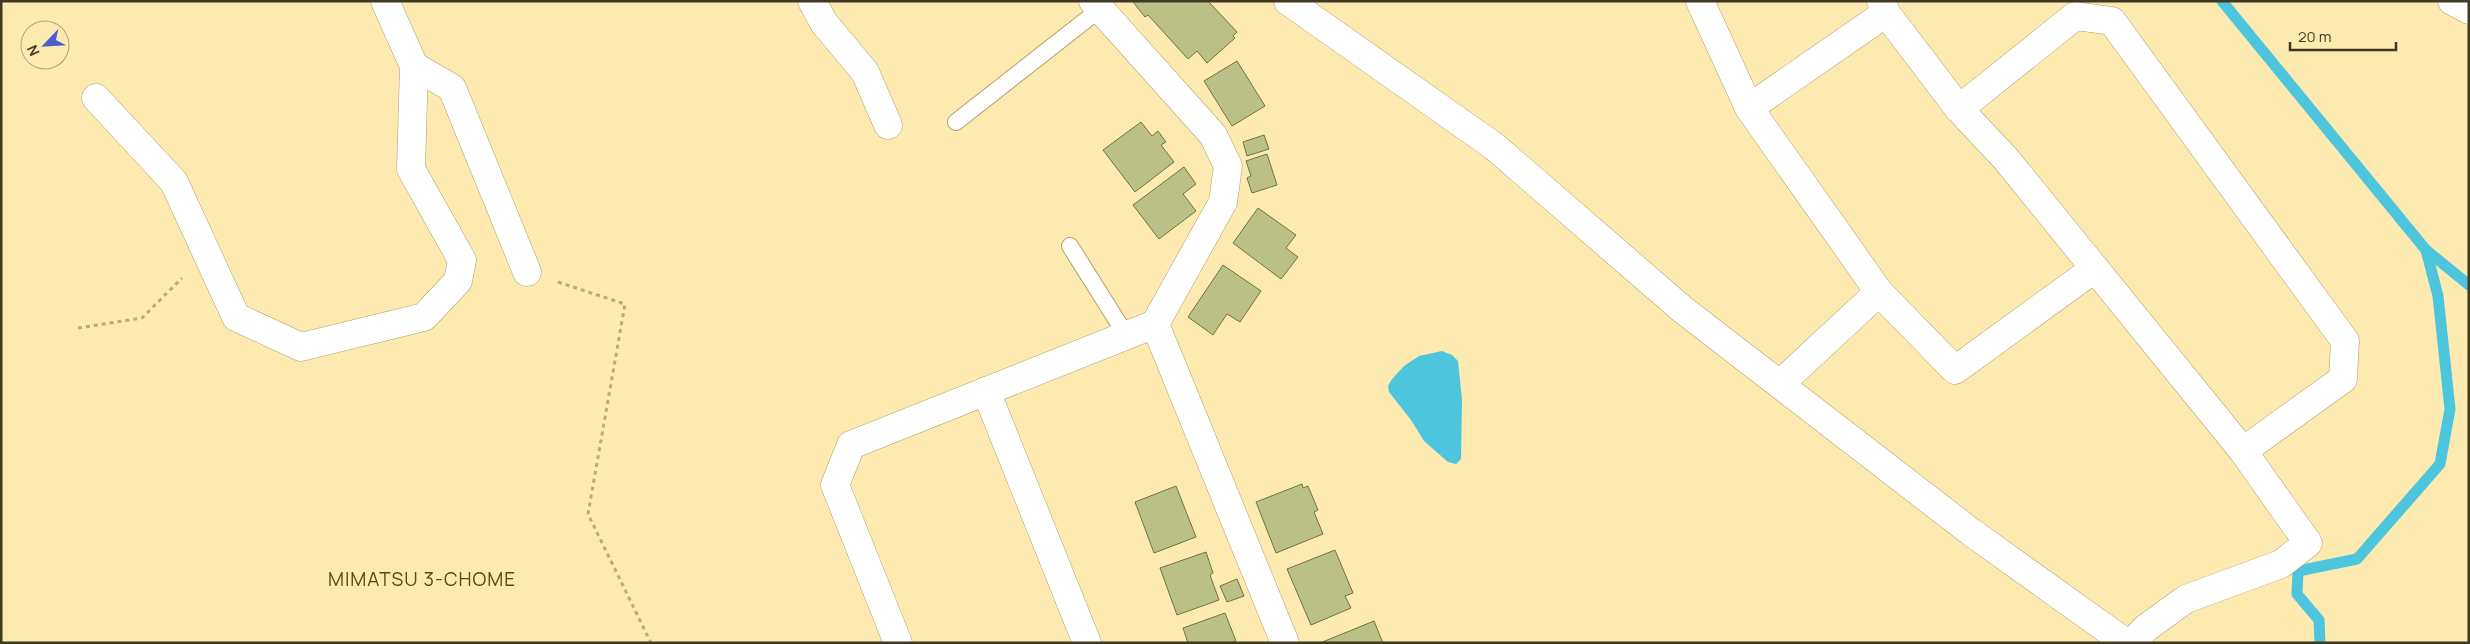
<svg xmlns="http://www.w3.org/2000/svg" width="2470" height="644" font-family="Manrope,sans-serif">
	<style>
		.water { fill: #4dc6dd }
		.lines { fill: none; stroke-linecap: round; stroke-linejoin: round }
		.stream { stroke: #4dc6dd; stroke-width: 11 }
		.building { fill: #bbc087; stroke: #70743e }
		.lane-casing { stroke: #b2a16a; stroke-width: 18 }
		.street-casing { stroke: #b2a16a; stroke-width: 29 }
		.path { stroke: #b9ab7e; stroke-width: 3; stroke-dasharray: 4 4; stroke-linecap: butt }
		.lane { stroke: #fff; stroke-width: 16 }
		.street { stroke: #fff; stroke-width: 28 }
		.labels { text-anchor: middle; stroke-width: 4.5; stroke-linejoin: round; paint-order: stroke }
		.neighbourhood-label { font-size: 19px; letter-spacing: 1px; fill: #5a4a11; stroke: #fceab1 }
	</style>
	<rect width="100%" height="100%" fill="#fceab1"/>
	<polygon class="water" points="1442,351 1452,355 1458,361 1462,400 1461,459 1456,464 1448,462 1424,441 1411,420 1389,392 1388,386 1392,379 1404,366 1419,356"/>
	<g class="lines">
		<g class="stream">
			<polyline points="2222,1 2426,250 2469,285"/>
			<polyline points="2320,643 2319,620 2297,594 2298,571 2357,559 2440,464 2450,409 2438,296 2426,250"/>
		</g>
	</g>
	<g class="building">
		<polygon points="1134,1 1208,1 1237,32 1233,36 1235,38 1207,63 1197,51 1188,59 1148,15 1145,17 1133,2"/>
		<polygon points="1237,61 1265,106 1232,126 1204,81"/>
		<polygon points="1141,122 1152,136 1158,131 1166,142 1161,145 1174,162 1135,192 1103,150"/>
		<polygon points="1264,135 1269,149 1247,156 1243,142"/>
		<polygon points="1267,154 1277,185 1252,193 1247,178 1251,176 1246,161"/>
		<polygon points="1184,167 1196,184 1183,194 1196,211 1159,239 1133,205"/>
		<polygon points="1258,208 1296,235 1286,248 1298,257 1281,279 1233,243"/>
		<polygon points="1223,265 1261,291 1240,322 1227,314 1213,335 1188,317"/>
		<polygon points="1302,484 1303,488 1308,486 1318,510 1314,512 1323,534 1276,553 1256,502"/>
		<polygon points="1176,486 1196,537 1154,553 1135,502"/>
		<polygon points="1335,550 1353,593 1345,596 1351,608 1311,625 1287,569"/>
		<polygon points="1206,552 1213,573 1210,575 1219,600 1177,615 1160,568"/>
		<polygon points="1237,579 1244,596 1227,602 1220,586"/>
		<polygon points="1225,613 1236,641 1230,643 1188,643 1183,628"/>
		<polygon points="1374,621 1383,643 1320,643"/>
	</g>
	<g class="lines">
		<defs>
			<g id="lane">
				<polyline points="956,122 1100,9"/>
				<polyline points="1070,246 1126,335"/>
			</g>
			<g id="street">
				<polyline points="812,1 824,23 865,72 888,125"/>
				<polyline points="1093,1 1213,135 1228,166 1223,202 1155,324 1285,643"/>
				<polyline points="1288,1 1495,147 1682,309 1971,532 2126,643"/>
				<polyline points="1700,1 1749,108 1879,292 1955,370 2094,269"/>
				<polyline points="1881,1 1886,13 1959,109 2006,159 2243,451 2308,543 2281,564 2186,599 2146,628 2132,643"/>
				<polyline points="2452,1 2469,10"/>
				<polyline points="414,66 452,88 527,272"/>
				<polyline points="96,98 174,182 236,317 301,347 424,317 458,281 462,260 411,169 414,66 385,1"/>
				<polyline points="1749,108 1886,13"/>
				<polyline points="1959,109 2075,16 2112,21 2345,341 2343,379 2243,451"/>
				<polyline points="1780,384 1879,292"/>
				<polyline points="986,391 1087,643"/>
				<polyline points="898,643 835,485 851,445 1155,324"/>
			</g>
		</defs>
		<use href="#lane" class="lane-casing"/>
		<use href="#street" class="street-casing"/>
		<g class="path">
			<polyline points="558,282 625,304 588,514 651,643"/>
			<polyline points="78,328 142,318 182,278"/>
		</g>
		<use href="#lane" class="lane"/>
		<use href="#street" class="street"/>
	</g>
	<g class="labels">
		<g class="neighbourhood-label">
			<text x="422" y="586">MIMATSU 3-CHOME</text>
		</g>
	</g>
	<rect width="2470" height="644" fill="none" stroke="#403922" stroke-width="5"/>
	<g transform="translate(45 45) rotate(245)"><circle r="24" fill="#fceab1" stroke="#b1a378"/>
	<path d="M0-4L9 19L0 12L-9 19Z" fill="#4b5cd1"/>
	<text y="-8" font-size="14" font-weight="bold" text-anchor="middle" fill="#403922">N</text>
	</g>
	<path d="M2290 42v8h106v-8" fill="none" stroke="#403922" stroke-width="2.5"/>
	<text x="2298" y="42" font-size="15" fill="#403922" stroke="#fceab1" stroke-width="4" paint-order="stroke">20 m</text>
</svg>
